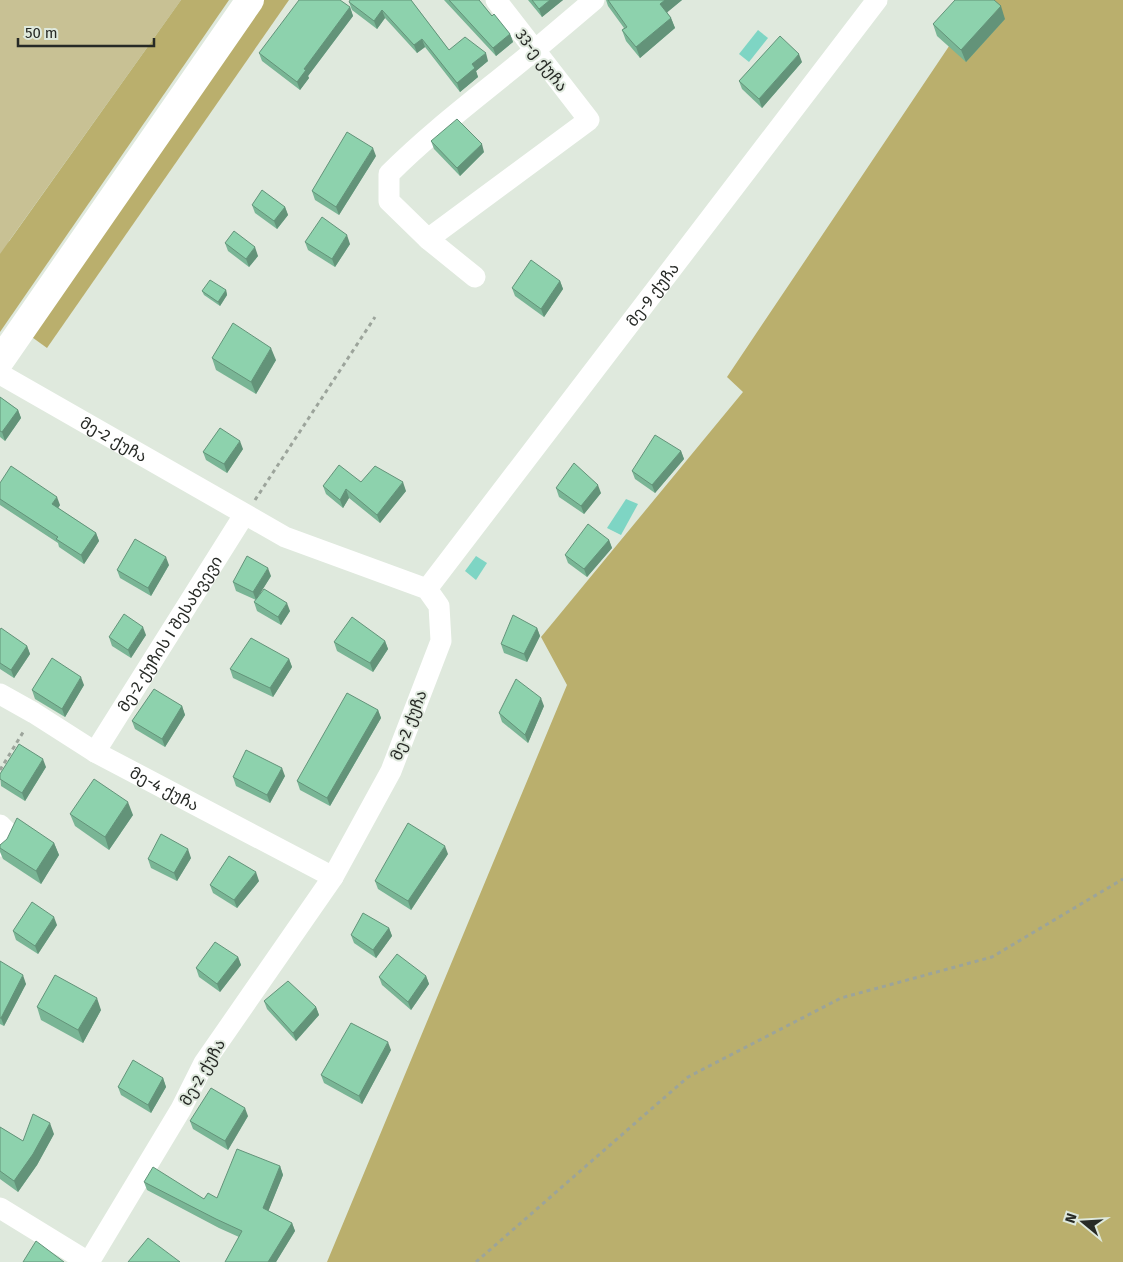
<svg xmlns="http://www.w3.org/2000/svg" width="1123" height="1262" font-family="'Fira Sans','Noto Sans Georgian',sans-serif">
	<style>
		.green { fill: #c8c194 }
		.forest { fill: #baaf6d }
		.water { fill: #7ed5c4 }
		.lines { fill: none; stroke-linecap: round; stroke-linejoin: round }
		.path { stroke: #9ca49b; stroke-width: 3; stroke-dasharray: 4 4; stroke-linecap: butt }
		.minor { stroke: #fff; stroke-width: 21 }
		.secondary { stroke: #fff; stroke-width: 28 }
		.wall { fill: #79b595 }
		.shaded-wall { fill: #639379 }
		.building { fill: #8dd2ad; stroke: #639379 }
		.labels { text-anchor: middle; stroke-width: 4; stroke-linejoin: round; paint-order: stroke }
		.street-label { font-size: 16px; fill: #272a26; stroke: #dfe9dd }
	</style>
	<rect width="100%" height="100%" fill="#dfe9dd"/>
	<polygon class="green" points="0,0 181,0 9,241 0,298"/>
	<g class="forest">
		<polygon points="181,0 229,0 0,332 0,254"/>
		<polygon points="261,0 289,0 47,348 29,335"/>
		<polygon points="980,0 1123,0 1123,1262 327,1262 567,685 541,637 743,392 727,377"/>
	</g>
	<g class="water">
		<polygon points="758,30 768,38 749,62 739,54"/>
		<polygon points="626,499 638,504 621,535 607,528"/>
		<polygon points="476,556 487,563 476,580 465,571"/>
	</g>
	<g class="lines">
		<g class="path">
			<polyline points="255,500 375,317"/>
			<polyline points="0,770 25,729"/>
			<polyline points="476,1262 688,1077 841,998 992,957 1123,879"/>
		</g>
		<g class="minor">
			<polyline points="428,239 589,120 496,0"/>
			<path d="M475 277 428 239 389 201V174C435 128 486 91 535 50 555 33 574 17 594 0"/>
			<path id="s1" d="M0 374 285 537 427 589 439 606 441 641 391 771 333 877 204 1063 181 1109 89 1262"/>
			<path id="s2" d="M427 589 877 0"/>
			<path id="s3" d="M0 694 34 713 95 752 333 877"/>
			<path id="s4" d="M95 752 244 515"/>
			<polyline points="0,825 6,831 0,846"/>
			<polyline points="0,1208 88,1262"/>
		</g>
		<polyline class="secondary" points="0,361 250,0"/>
	</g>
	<g class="wall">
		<polygon points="411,0 449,50 488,61 476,71 478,77 460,92 425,47 417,53 385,18 377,29 352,10 349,2"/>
		<polygon points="444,0 479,0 492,16 510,34 513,42 496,56"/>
		<polygon points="528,0 563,0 542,17"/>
		<polygon points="606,0 682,0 667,12 671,18 675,28 640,58 626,41 622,30 624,28 608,6"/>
		<polygon points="350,7 353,16 308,76 309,78 300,90 262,61 259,53"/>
		<polygon points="1005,19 966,62 937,36 933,24"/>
		<polygon points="802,62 762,108 742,89 739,81"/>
		<polygon points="431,141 484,152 460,176 434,149"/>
		<polygon points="376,156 339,215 315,200 312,191"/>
		<polygon points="252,205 285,207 288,215 277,229 255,213"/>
		<polygon points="305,242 350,244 335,267 308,250"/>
		<polygon points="225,243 258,256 249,267 228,251"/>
		<polygon points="560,281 563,289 544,317 515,296 512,288"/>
		<polygon points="226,290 227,295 220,306 204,295 202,291"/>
		<polygon points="212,358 276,360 256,394 216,370"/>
		<polygon points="0,397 18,410 21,418 5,441 0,437"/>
		<polygon points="243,449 227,473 206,460 203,452"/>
		<polygon points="681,451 684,459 655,493 635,479 632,471"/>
		<polygon points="361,482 406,491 380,523 349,498 343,508 326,494 323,486"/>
		<polygon points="0,483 60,505 58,508 96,533 99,541 84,564 59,547 58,543 0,505"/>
		<polygon points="556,488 601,493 584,514 559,497"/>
		<polygon points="609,540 612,548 587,577 568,563 565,555"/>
		<polygon points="169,565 151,596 120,578 117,570"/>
		<polygon points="271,576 256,600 236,591 233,582"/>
		<polygon points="254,602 290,611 281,625 257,611"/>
		<polygon points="537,628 540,636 527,662 504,653 501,644"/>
		<polygon points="0,630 27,646 30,654 14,678 0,669"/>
		<polygon points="146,635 131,658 112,646 109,637"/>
		<polygon points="385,641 388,649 373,672 337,651 334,642"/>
		<polygon points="289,659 292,667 273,697 233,678 230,669"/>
		<polygon points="84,685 65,717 35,699 32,690"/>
		<polygon points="182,706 185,715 165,747 135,729 132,721"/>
		<polygon points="544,706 528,743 502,722 499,713"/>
		<polygon points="378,710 381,718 330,806 300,790 297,781"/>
		<polygon points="46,767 25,801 1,786 0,774"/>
		<polygon points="285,776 270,803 236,786 233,777"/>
		<polygon points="70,814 133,815 109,850 75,826"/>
		<polygon points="54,843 59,855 41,884 3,859 0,852 0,845"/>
		<polygon points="448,854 411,910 378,889 375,881"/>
		<polygon points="191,858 177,881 151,868 148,859"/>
		<polygon points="259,881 237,908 213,893 210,885"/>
		<polygon points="57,925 38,954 16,940 13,931"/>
		<polygon points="389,928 392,936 376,958 354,943 351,935"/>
		<polygon points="238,957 241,965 220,992 199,977 196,968"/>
		<polygon points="0,961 26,984 4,1026 0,1024"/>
		<polygon points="426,976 429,984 411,1010 382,985 379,977"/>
		<polygon points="264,1001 316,1007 319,1015 296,1041 267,1009"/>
		<polygon points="37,1007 101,1010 83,1043 41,1020"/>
		<polygon points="391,1050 362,1104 324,1083 321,1075"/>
		<polygon points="163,1078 166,1087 151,1113 121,1095 118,1087"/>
		<polygon points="248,1116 228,1150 193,1129 190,1121"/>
		<polygon points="0,1127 23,1141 54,1134 37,1165 18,1192 0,1179"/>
		<polygon points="280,1166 283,1175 268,1211 292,1223 295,1231 276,1262 225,1262 239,1237 219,1228 147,1190 144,1182 204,1199 217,1198"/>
	</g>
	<g class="shaded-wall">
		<polygon points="550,0 563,0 542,17 539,9"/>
		<polygon points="665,0 682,0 664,15 660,4"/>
		<polygon points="1001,6 1005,19 966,62 961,50"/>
		<polygon points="350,7 353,16 308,76 309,78 300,90 297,82 304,69"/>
		<polygon points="382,10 385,18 377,29 374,21"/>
		<polygon points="671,18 675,28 640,58 636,47"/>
		<polygon points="510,34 513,42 496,56 493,48"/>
		<polygon points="422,39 425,47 417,53 414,45"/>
		<polygon points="486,53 488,61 476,71 478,77 460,92 457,83 472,64"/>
		<polygon points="799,54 802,62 762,108 759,99"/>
		<polygon points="482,144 484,152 460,176 457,168"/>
		<polygon points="373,148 376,156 339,215 336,207"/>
		<polygon points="285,207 288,215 277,229 274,221"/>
		<polygon points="347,235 350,244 335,267 332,259"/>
		<polygon points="255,247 258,256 249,267 246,259"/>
		<polygon points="560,281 563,289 544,317 541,309"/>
		<polygon points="226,290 227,295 220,306 218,302"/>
		<polygon points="271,348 276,360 256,394 251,382"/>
		<polygon points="18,410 21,418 5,441 2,432"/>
		<polygon points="240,441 243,449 227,473 224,464"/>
		<polygon points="681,451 684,459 655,493 652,485"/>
		<polygon points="403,482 406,491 380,523 377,515"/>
		<polygon points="598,485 601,493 584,514 581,506"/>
		<polygon points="346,489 349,498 343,508 340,500"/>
		<polygon points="57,497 60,505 55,513 52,504"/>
		<polygon points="96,533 99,541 84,564 81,555"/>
		<polygon points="609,540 612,548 587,577 584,569"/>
		<polygon points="166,557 169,565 151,596 148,588"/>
		<polygon points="268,568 271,576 256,600 253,592"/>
		<polygon points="287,603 290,611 281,625 278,617"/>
		<polygon points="143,627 146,635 131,658 128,650"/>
		<polygon points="537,628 540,636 527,662 524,654"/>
		<polygon points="385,641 388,649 373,672 370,663"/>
		<polygon points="27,646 30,654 14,678 11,670"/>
		<polygon points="289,659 292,667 273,697 270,688"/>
		<polygon points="81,677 84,685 65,717 62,709"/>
		<polygon points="541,698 544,706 528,743 525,735"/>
		<polygon points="182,706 185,715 165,747 162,739"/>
		<polygon points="378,710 381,718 330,806 327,798"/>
		<polygon points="43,759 46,767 25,801 22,793"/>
		<polygon points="282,768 285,776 270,803 267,795"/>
		<polygon points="128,802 133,815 109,850 105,837"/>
		<polygon points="54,843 59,855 41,884 36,871"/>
		<polygon points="445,846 448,854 411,910 408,901"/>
		<polygon points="188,849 191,858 177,881 174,873"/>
		<polygon points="256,872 259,881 237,908 234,900"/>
		<polygon points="54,917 57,925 38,954 35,946"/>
		<polygon points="389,928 392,936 376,958 373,950"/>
		<polygon points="238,957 241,965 220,992 217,984"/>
		<polygon points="23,975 26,984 4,1026 1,1018"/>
		<polygon points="426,976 429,984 411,1010 408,1002"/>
		<polygon points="97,998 101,1010 83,1043 78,1030"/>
		<polygon points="316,1007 319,1015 296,1041 293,1033"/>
		<polygon points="388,1042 391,1050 362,1104 359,1096"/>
		<polygon points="163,1078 166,1087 151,1113 148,1105"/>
		<polygon points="245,1108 248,1116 228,1150 225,1141"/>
		<polygon points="50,1123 54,1134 37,1165 18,1192 14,1181"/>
		<polygon points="280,1166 283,1175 266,1217 263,1208"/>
		<polygon points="292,1223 295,1231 276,1262 268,1262"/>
	</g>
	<g class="building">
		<polygon points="299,0 340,0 350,7 304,69 306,70 297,82 259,53"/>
		<polygon points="350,0 411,0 449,50 465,37 486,53 472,64 475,68 457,83 422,39 414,45 382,10 374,21 349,2"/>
		<polygon points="449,0 479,0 492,16 494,14 510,34 493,48"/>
		<polygon points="532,0 550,0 539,9"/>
		<polygon points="608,0 665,0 660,4 671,18 636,47 622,30 627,27"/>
		<polygon points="955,0 994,0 1001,6 961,50 933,24"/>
		<polygon points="780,36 799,54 759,99 739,81"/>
		<polygon points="457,119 482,144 457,168 431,141"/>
		<polygon points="347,132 373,148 336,207 312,191"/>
		<polygon points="262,190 285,207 274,221 252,205"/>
		<polygon points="322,217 347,235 332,259 305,242"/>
		<polygon points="234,231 255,247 246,259 225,243"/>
		<polygon points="531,260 560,281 541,309 512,288"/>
		<polygon points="210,280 226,290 218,302 202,291"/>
		<polygon points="233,323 271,348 251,382 212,358"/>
		<polygon points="0,397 18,410 2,432 0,431"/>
		<polygon points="220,428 240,441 224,464 203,452"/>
		<polygon points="655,435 681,451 652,485 632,471"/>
		<polygon points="574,463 598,485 581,506 556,488"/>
		<polygon points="339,465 361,482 375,466 403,482 377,515 346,489 340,500 323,486"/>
		<polygon points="11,466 57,497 52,504 96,533 81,555 56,539 58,537 0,499 0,483"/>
		<polygon points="588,524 609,540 584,569 565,555"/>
		<polygon points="135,539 166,557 148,588 117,570"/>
		<polygon points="247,556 268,568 253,592 233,582"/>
		<polygon points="264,589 287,603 278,617 254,602"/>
		<polygon points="124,614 143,627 128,650 109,637"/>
		<polygon points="513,615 537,628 524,654 501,644"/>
		<polygon points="352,617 385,641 370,663 334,642"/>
		<polygon points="1,628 27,646 11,670 0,663 0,630"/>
		<polygon points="251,638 289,659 270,688 230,669"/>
		<polygon points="52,658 81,677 62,709 32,690"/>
		<polygon points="516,679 541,698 525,735 499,713"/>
		<polygon points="154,689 182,706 162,739 132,721"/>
		<polygon points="347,693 378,710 327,798 297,781"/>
		<polygon points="19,744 43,759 22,793 0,779 0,774"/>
		<polygon points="246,750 282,768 267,795 233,777"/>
		<polygon points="94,779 128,802 105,837 70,814"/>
		<polygon points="17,818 54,843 36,871 0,848 0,845 7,839"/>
		<polygon points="408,823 445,846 408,901 375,881"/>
		<polygon points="161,834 188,849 174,873 148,859"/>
		<polygon points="229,856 256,872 234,900 210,885"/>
		<polygon points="32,902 54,917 35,946 13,931"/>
		<polygon points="363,913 389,928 373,950 351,935"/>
		<polygon points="215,942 238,957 217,984 196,968"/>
		<polygon points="397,954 426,976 408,1002 379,977"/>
		<polygon points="0,961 23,975 1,1018 0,1018"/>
		<polygon points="55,975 97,998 78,1030 37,1007"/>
		<polygon points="288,981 316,1007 293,1033 264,1001"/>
		<polygon points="351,1023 388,1042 359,1096 321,1075"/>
		<polygon points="133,1060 163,1078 148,1105 118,1087"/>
		<polygon points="211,1088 245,1108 225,1141 190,1121"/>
		<polygon points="33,1114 50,1123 33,1154 14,1181 0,1171 0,1127 23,1141"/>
		<polygon points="237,1149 280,1166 263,1208 292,1223 268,1262 225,1262 242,1231 216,1219 144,1182 153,1167 204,1199 208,1193 217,1198"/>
		<polygon points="148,1238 180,1262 128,1262"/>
		<polygon points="36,1241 64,1262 23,1262"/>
	</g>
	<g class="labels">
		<g class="street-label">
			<text transform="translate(542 60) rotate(52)" y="6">33-ე ქუჩა</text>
			<text dy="6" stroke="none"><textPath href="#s2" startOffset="371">მე-9 ქუჩა</textPath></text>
			<text dy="6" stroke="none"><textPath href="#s1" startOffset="131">მე-2 ქუჩა</textPath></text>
			<text dy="6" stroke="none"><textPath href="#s4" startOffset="140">მე-2 ქუჩის I შესახვევი</textPath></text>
			<text transform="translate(408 725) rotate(-69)" y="6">მე-2 ქუჩა</text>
			<text dy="6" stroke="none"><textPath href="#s3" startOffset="190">მე-4 ქუჩა</textPath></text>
			<text transform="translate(202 1072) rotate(-60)" y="6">მე-2 ქუჩა</text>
		</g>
	</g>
	<g transform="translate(1083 1222) rotate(288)" stroke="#dfe9dd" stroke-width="4" paint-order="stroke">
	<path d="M0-4L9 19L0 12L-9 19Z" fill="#272a26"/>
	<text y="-8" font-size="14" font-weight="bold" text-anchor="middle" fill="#272a26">N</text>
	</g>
	<path d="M18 38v8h136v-8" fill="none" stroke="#272a26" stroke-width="2.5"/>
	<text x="25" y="38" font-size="15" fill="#272a26" stroke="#dfe9dd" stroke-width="4" paint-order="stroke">50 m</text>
</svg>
